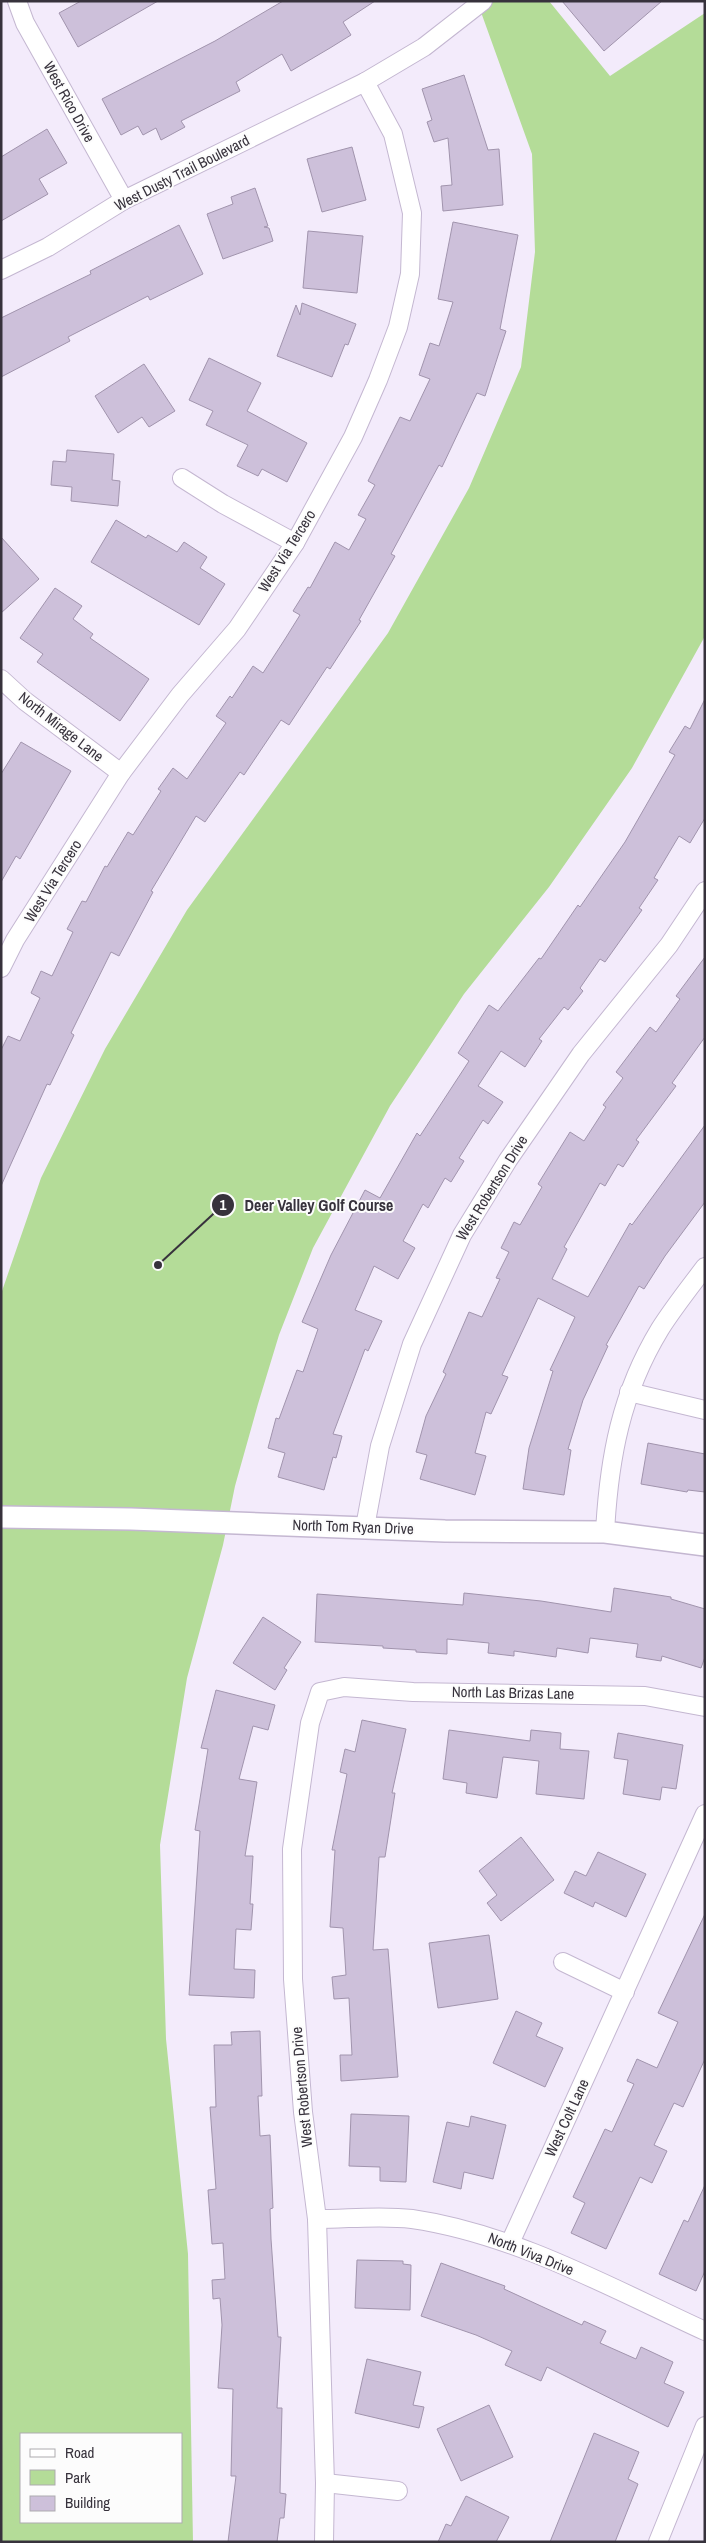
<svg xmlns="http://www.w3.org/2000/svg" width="706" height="2543" font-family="'Archivo Narrow',sans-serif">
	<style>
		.green { fill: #b4dc98; fill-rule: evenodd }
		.building { fill: #cdc0da; stroke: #a194ad }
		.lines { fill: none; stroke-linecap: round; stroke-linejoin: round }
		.minor-casing { stroke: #c4b7d1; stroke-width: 20 }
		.tertiary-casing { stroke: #c4b7d1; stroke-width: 24 }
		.minor { stroke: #fff; stroke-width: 18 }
		.tertiary { stroke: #fff; stroke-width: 21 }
		.labels { text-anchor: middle; stroke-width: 4; stroke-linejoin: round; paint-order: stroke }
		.street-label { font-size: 15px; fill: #37323c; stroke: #fcfcfc }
		.leader { fill: none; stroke: #37323c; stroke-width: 2 }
		.callout-dot { fill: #37323c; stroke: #fcfcfc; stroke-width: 2 }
		.mark-label { font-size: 15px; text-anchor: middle; font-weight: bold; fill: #fff }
		.callout-label { font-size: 16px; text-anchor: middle; font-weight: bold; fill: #37323c; stroke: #fcfcfc; stroke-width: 4; stroke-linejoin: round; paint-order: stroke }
	</style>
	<rect width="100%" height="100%" fill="#f3ebfb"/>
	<path class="green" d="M477 1H549L610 76 705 13V636L632 768 549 887 464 994 390 1106 313 1248 279 1335 258 1404 235 1486 223 1545 187 1678 160 1845 166 2039 188 2254 193 2542H1V1294L41 1178 105 1049 187 910 388 633 469 488 521 367 535 252 532 154ZM21 2434H181V2522H21Z"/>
	<g class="building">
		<polygon points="81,1 158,1 78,47 59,13"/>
		<polygon points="283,1 375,1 343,22 351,35 330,48 291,71 282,54 236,82 240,91 181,121 185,127 161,140 156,128 143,135 138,126 121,135 102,99 215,41"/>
		<polygon points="562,1 662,1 604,51"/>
		<polygon points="464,75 488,150 499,149 503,205 443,211 441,186 452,185 448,138 434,142 427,122 432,120 422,89"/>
		<polygon points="47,129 67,163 39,179 48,194 1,221 1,157"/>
		<polygon points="352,147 366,200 322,212 307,159"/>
		<polygon points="255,188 268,226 264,227 269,228 273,241 223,259 207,214 233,204 231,197"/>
		<polygon points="453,222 518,235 500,329 506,331 485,396 477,393 442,467 439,465 391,554 395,556 359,620 361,621 330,669 327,667 289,725 281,720 244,775 240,772 205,822 196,816 151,891 153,892 119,956 111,952 71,1033 74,1035 50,1085 47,1084 1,1186 1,1050 8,1036 20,1041 40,998 31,993 41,971 52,976 73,932 67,929 82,901 86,902 105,866 107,867 128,832 133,835 161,791 158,789 173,768 187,779 226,723 216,716 230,696 232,698 253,666 263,673 285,639 300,615 293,611 308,587 310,588 335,542 349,550 366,519 358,515 375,485 368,481 400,417 410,421 430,379 419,375 430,343 439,346 453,302 438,299"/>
		<polygon points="179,225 203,274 150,300 148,296 68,337 70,341 1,377 1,318 91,274 90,271"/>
		<polygon points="308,231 363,236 357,293 303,288"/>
		<polygon points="302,303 356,324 348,345 345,344 332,377 277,356 296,305 300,315"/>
		<polygon points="209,358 261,383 247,411 307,443 287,482 262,469 258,476 237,466 248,445 206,425 213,411 189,400"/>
		<polygon points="144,364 175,411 149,427 142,417 118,433 95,396"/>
		<polygon points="67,450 114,454 112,480 120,481 118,506 71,501 72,487 51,485 53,461 66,462"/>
		<polygon points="116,520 146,538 148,535 177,552 184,542 207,557 200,568 225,584 199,625 91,562"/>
		<polygon points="1,537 39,579 1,613"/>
		<polygon points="55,588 82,606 73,619 93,634 90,638 149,679 120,721 37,662 43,654 20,638"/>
		<polygon points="705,699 705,818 690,843 679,836 654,878 658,880 639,908 642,910 605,962 600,959 580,988 583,991 568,1010 564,1007 539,1039 542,1041 525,1067 501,1051 478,1086 503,1102 488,1124 483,1120 459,1158 464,1161 451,1182 445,1178 428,1208 423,1204 403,1241 415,1248 398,1279 374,1266 355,1310 382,1321 368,1351 365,1349 333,1434 342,1436 336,1458 333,1457 324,1490 278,1477 285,1453 268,1448 276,1418 279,1419 297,1370 303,1372 318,1329 302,1322 331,1255 365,1190 380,1198 417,1133 420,1136 469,1061 458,1053 489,1005 498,1011 539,958 541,959 578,905 580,907 625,842 675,755 669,752 685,726 690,729"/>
		<polygon points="21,742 71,771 20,859 16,856 1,882 1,774"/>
		<polygon points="705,957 705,1037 672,1083 676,1086 636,1140 639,1142 623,1167 618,1164 605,1186 600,1183 564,1247 567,1249 552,1279 588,1297 630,1223 632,1225 705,1125 705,1202 665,1256 644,1289 639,1286 606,1345 608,1346 583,1400 568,1449 571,1450 564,1495 523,1489 529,1448 553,1371 550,1370 575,1317 538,1298 502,1375 508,1377 491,1414 486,1412 475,1453 486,1456 475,1495 420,1479 427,1455 416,1452 426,1416 446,1374 443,1372 469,1312 482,1317 500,1279 496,1278 509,1252 501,1248 514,1222 520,1225 542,1187 538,1184 570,1132 584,1141 606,1107 603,1105 623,1078 616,1072 650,1027 656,1032 680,999 676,996"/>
		<polygon points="648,1443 705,1454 705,1492 688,1490 687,1492 641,1484"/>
		<polygon points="614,1588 671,1597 671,1599 705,1609 705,1657 701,1668 662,1656 661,1661 636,1657 638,1644 590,1638 588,1653 557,1648 556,1657 514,1651 514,1656 488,1653 489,1643 447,1639 447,1654 416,1652 416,1650 383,1648 383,1646 315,1642 317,1594 463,1605 464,1593 541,1601 611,1612"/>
		<polygon points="263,1617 301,1642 284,1668 287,1670 275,1690 233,1663"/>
		<polygon points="216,1690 275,1705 268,1730 253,1726 239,1779 257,1782 245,1856 253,1856 250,1904 253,1904 251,1930 236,1929 234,1969 255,1970 254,1998 189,1995 200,1831 195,1830 208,1749 201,1748"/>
		<polygon points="362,1720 406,1729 392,1793 395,1793 385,1857 379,1857 373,1950 388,1949 398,2077 341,2081 340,2055 352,2055 349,1998 334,1999 332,1977 346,1975 343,1928 330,1927 335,1850 332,1850 347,1774 340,1772 345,1749 355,1752"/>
		<polygon points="449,1730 530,1741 531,1730 561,1733 560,1749 589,1751 584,1799 536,1794 539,1761 503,1757 497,1798 466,1793 467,1783 443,1779"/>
		<polygon points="618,1733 683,1745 676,1789 662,1787 660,1800 623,1794 628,1760 614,1758"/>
		<polygon points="521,1837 554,1880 501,1921 487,1903 497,1895 479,1871"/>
		<polygon points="598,1852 646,1874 626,1917 595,1902 593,1907 564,1893 575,1871 586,1876"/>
		<polygon points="705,1914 705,2059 683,2107 674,2103 654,2145 667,2151 652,2183 640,2177 606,2249 571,2233 585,2203 573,2197 605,2129 612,2132 634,2084 627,2081 637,2059 657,2068 678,2022 658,2013"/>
		<polygon points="489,1935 498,1999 438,2008 429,1943"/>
		<polygon points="516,2011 542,2023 536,2036 563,2048 545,2087 493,2063"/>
		<polygon points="260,2031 262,2096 258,2096 260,2136 270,2135 273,2208 270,2209 271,2239 278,2337 281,2337 277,2408 282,2408 280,2493 286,2494 284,2518 280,2518 277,2542 228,2542 236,2476 231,2476 233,2389 218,2388 222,2325 220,2298 213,2299 212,2280 225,2279 223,2243 212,2244 208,2190 216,2189 210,2107 216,2107 214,2045 232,2045 231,2032"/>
		<polygon points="351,2114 409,2116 406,2182 380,2181 380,2167 349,2166"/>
		<polygon points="471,2116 506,2125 493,2179 464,2172 461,2189 433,2182 447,2122 469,2127"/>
		<polygon points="705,2185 705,2271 696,2291 659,2274 684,2220 688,2222"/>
		<polygon points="357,2260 403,2261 403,2264 411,2265 410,2310 355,2308"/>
		<polygon points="441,2263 505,2286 504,2289 582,2325 584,2321 606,2331 600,2343 636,2359 641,2347 673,2362 664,2383 684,2392 668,2427 547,2367 541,2381 505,2365 512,2351 476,2335 421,2316"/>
		<polygon points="367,2359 421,2372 413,2405 424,2407 419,2428 355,2413"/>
		<polygon points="489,2405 513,2457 461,2481 437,2429"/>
		<polygon points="594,2433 639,2452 628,2479 638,2484 615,2542 550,2542"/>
		<polygon points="466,2496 509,2517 496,2542 438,2542 446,2524 451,2526"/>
	</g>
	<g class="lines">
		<defs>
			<g id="minor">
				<polyline points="17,1 25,23 124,200"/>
				<polyline points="1,270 48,247 124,200 365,82 424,47 483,1"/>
				<polyline points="182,478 223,504 295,543"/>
				<polyline points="1,679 25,701 121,773"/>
				<polyline points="1,968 15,940 121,773 180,695 237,629 295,543 353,437 378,380 398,327 410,274 412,213 393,134 365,82"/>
				<polyline points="629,1392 705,1410"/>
				<polyline points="365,1527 380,1446 412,1344 462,1235 508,1160 581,1054 669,945 705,891"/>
				<path d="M605 1532C609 1458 621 1393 660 1329 674 1307 690 1287 705 1267"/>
				<polyline points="563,1962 625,1992"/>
				<path d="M317 2219C348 2219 381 2215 412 2219 515 2234 611 2288 705 2331"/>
				<polyline points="510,2243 705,1814"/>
				<polyline points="325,2483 398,2491"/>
				<polyline points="324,2542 325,2483 317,2219 303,2112 293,1979 292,1849 310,1723 320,1692 344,1687 413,1692 645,1696 705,1707"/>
				<polyline points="658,2542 705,2426"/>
			</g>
			<polyline id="tertiary" points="1,1517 131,1519 445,1531 605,1532 705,1545"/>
		</defs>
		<use href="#minor" class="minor-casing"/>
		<use href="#tertiary" class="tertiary-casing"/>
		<use href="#minor" class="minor"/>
		<use href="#tertiary" class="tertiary"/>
	</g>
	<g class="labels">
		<g class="street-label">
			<text transform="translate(69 102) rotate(61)" y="5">West Rico Drive</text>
			<text transform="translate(182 173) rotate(-27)" y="5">West Dusty Trail Boulevard</text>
			<text transform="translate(287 551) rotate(-58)" y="5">West Via Tercero</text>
			<text transform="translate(61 727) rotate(38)" y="5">North Mirage Lane</text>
			<text transform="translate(53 881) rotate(-58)" y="5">West Via Tercero</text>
			<text transform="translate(492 1188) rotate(-58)" y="5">West Robertson Drive</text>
			<text transform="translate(353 1527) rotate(2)" y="5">North Tom Ryan Drive</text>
			<text transform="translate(513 1693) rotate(1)" y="5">North Las Brizas Lane</text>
			<text transform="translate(302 2087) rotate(-95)" y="5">West Robertson Drive</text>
			<text transform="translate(567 2118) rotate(-65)" y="5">West Colt Lane</text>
			<text transform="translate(531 2254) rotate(22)" y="5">North Viva Drive</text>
		</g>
	</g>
	<path class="leader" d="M158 1265L223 1205"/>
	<g class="callout-dot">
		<circle cx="158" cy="1265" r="5"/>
		<circle cx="223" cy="1205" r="12"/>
	</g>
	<g class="mark-label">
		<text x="223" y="1210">1</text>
	</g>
	<g class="callout-label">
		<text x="319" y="1211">Deer Valley Golf Course</text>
	</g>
	<rect width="706" height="2543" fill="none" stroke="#37323c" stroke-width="5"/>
	<rect x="20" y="2433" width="162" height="90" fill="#fcfcfc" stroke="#adabaf"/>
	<rect x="30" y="2449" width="25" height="8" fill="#ffffff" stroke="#adabaf"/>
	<text x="65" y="2458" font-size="15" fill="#37323c">Road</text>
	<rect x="30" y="2470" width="25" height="15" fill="#b4dc98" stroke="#adabaf"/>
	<text x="65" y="2483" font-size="15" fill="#37323c">Park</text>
	<rect x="30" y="2496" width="25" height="15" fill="#cdc0da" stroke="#adabaf"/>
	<text x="65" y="2508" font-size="15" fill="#37323c">Building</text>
</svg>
